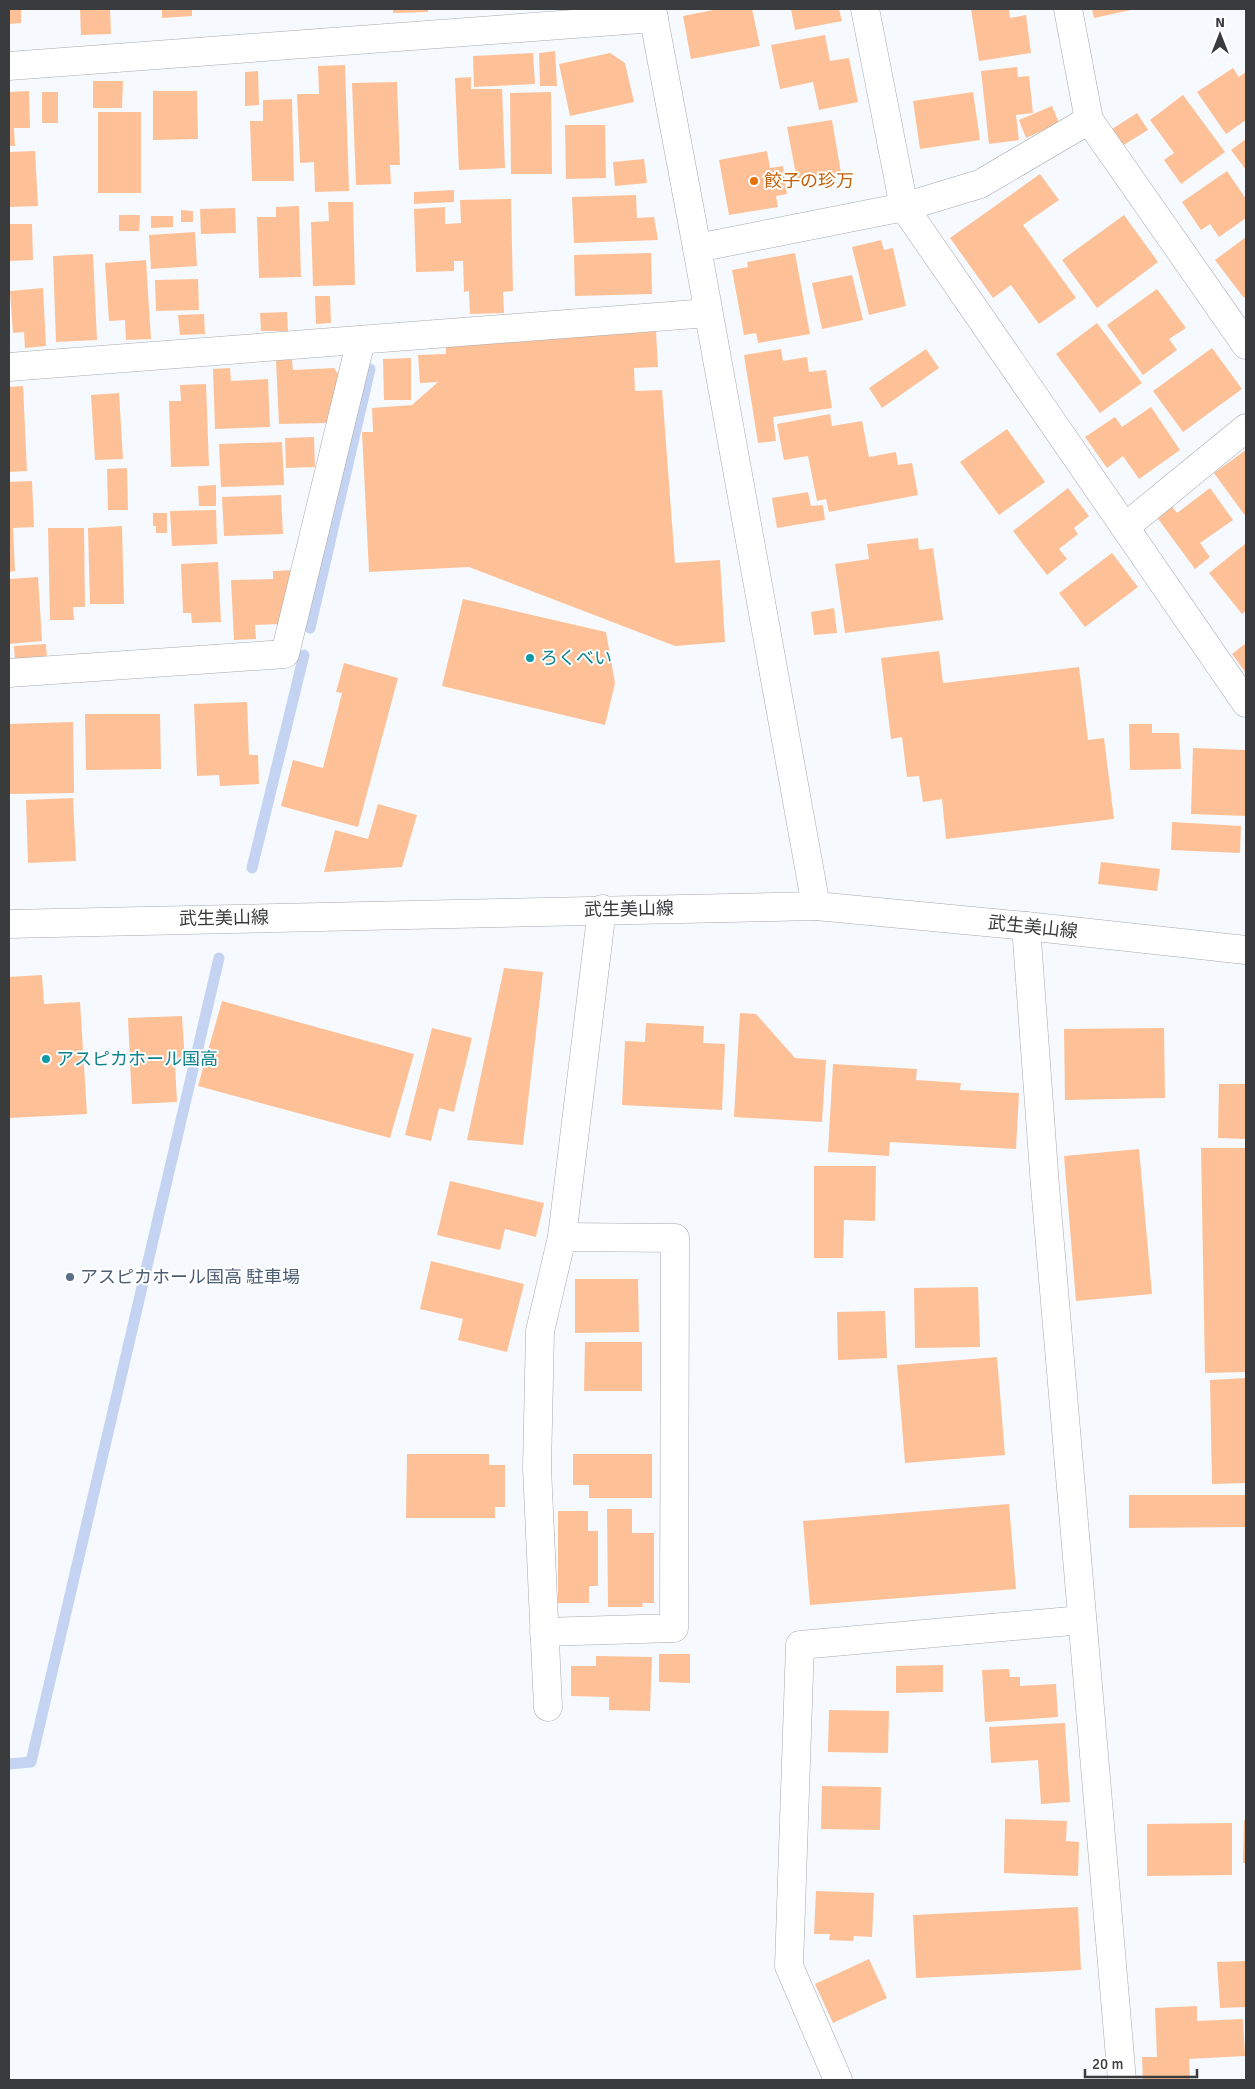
<svg xmlns="http://www.w3.org/2000/svg" width="1255" height="2089" font-family="Signika,'Noto Sans JP',sans-serif">
	<style>
		.lines { fill: none; stroke-linecap: round; stroke-linejoin: round }
		.stream { stroke: #c4d3f1; stroke-width: 11 }
		.building { fill: #fec197 }
		.minor-casing { stroke: #a7a9ad; stroke-width: 29 }
		.tertiary-casing { stroke: #a7a9ad; stroke-width: 29 }
		.primary-casing { stroke: #a7a9ad; stroke-width: 29 }
		.minor { stroke: #fff; stroke-width: 28 }
		.tertiary { stroke: #fff; stroke-width: 28 }
		.primary { stroke: #fff; stroke-width: 28 }
		.food-dot { fill: #e8710a; stroke: #fff; stroke-width: 2 }
		.culture-dot { fill: #0f9aa8; stroke: #fff; stroke-width: 2 }
		.service-dot { fill: #5c6f8a; stroke: #fff; stroke-width: 2 }
		.labels { text-anchor: middle; stroke-width: 4; stroke-linejoin: round; paint-order: stroke }
		.food-label { font-size: 18px; fill: #c56008; stroke: #fff; text-anchor: start }
		.culture-label { font-size: 18px; fill: #0d838f; stroke: #fff; text-anchor: start }
		.street-label { font-size: 18px; fill: #3a3b3d; stroke: #fff }
		.service-label { font-size: 18px; fill: #4e5e75; stroke: #fff; text-anchor: start }
	</style>
	<rect width="100%" height="100%" fill="#f6f9fd"/>
	<g class="lines">
		<g class="stream">
			<polyline points="310,628 370,369"/>
			<polyline points="252,868 304,655"/>
			<polyline points="9,1764 31,1762 219,958"/>
		</g>
	</g>
	<g class="building">
		<polygon points="9,9 21,9 21,23 9,24"/>
		<polygon points="80,9 110,9 111,34 81,35"/>
		<polygon points="162,9 192,9 192,16 162,18"/>
		<polygon points="393,9 428,9 428,12 393,13"/>
		<polygon points="718,9 752,9 760,46 691,59 683,16"/>
		<polygon points="791,9 839,9 842,21 795,30"/>
		<polygon points="971,9 1009,9 1010,18 1026,15 1031,53 979,61"/>
		<polygon points="1092,9 1130,9 1131,10 1094,18"/>
		<polygon points="825,35 830,61 849,58 858,102 819,110 813,82 780,89 771,45"/>
		<polygon points="555,51 557,86 540,86 539,53"/>
		<polygon points="533,53 535,84 474,87 473,56"/>
		<polygon points="610,53 625,63 634,102 570,116 559,64"/>
		<polygon points="345,65 349,191 315,192 314,162 300,163 297,94 319,94 318,66"/>
		<polygon points="1017,67 1018,77 1029,76 1033,113 1016,115 1019,140 989,144 981,71"/>
		<polygon points="1233,68 1239,77 1246,72 1246,120 1226,134 1197,92"/>
		<polygon points="258,71 259,105 245,106 245,72"/>
		<polygon points="471,77 471,89 502,89 505,168 459,170 455,78"/>
		<polygon points="93,81 123,81 122,108 93,108"/>
		<polygon points="397,82 400,165 390,165 391,184 356,185 352,83"/>
		<polygon points="29,91 30,128 14,128 15,146 9,146 9,92"/>
		<polygon points="153,91 197,91 198,139 153,140"/>
		<rect x="42" y="92" width="16" height="31"/>
		<polygon points="551,92 552,174 511,174 510,93"/>
		<polygon points="973,92 980,140 920,149 913,101"/>
		<polygon points="1183,95 1225,152 1181,184 1164,160 1174,153 1150,120"/>
		<polygon points="292,99 294,181 252,181 250,121 263,121 263,100"/>
		<polygon points="1052,106 1059,123 1026,138 1019,120"/>
		<rect x="98" y="112" width="43" height="81"/>
		<polygon points="1137,113 1148,130 1122,146 1112,129"/>
		<polygon points="832,120 841,173 797,180 787,127"/>
		<polygon points="565,125 605,125 606,178 566,179"/>
		<polygon points="1246,139 1246,170 1231,150"/>
		<polygon points="35,151 38,206 9,207 9,152"/>
		<polygon points="767,151 770,168 783,166 787,194 776,196 778,207 729,215 719,160"/>
		<polygon points="644,159 647,183 615,186 613,162"/>
		<polygon points="1227,171 1246,199 1246,218 1219,237 1210,224 1201,230 1182,202"/>
		<polygon points="1040,174 1059,200 1023,225 1076,298 1039,324 1011,285 993,298 950,238"/>
		<polygon points="454,190 454,202 414,204 414,192"/>
		<polygon points="636,195 637,218 654,217 658,240 574,243 572,197"/>
		<polygon points="511,199 513,291 503,292 504,313 470,314 469,291 464,292 463,261 454,261 454,271 416,272 414,209 445,207 445,224 461,223 460,200"/>
		<polygon points="328,202 353,202 355,285 313,286 311,222 329,221"/>
		<polygon points="299,206 301,277 259,278 257,217 276,217 276,207"/>
		<polygon points="235,208 236,233 201,234 200,209"/>
		<polygon points="181,210 193,211 193,222 181,222"/>
		<polygon points="119,215 140,215 139,231 119,231"/>
		<polygon points="1124,215 1158,262 1097,308 1062,260"/>
		<polygon points="151,216 173,216 173,227 151,228"/>
		<polygon points="9,224 32,224 33,260 9,261"/>
		<polygon points="195,232 197,266 151,269 149,235"/>
		<polygon points="1246,237 1246,296 1244,298 1215,260"/>
		<polygon points="881,240 884,250 893,248 906,306 869,315 852,247"/>
		<polygon points="651,253 652,294 575,296 574,255"/>
		<polygon points="795,253 810,334 758,343 756,333 744,335 732,270 748,267 747,262"/>
		<polygon points="93,254 97,340 56,342 53,256"/>
		<polygon points="146,260 151,339 126,340 125,320 109,321 105,263"/>
		<polygon points="852,275 863,320 822,329 812,283"/>
		<polygon points="198,279 199,310 156,311 155,280"/>
		<polygon points="43,288 46,346 25,348 24,332 13,333 10,291"/>
		<polygon points="1157,289 1186,328 1169,339 1177,350 1143,375 1107,325"/>
		<polygon points="315,296 330,296 331,323 316,324"/>
		<polygon points="287,312 288,331 261,331 260,313"/>
		<polygon points="204,314 205,334 180,335 178,315"/>
		<polygon points="1097,323 1142,383 1100,413 1056,354"/>
		<polygon points="656,331 658,367 634,368 635,391 662,390 675,563 720,560 725,642 675,646 469,567 369,572 362,432 373,432 372,408 412,405 438,382 420,383 418,355 446,354 446,345"/>
		<polygon points="1212,348 1242,389 1183,432 1153,391"/>
		<polygon points="781,349 783,361 807,357 809,372 826,370 832,408 773,417 776,441 758,443 744,355"/>
		<polygon points="926,349 939,368 882,408 869,388"/>
		<polygon points="411,358 411,400 384,400 383,359"/>
		<polygon points="276,360 292,360 293,370 334,368 339,375 328,423 279,424"/>
		<polygon points="230,368 231,381 268,379 270,427 215,429 213,369"/>
		<polygon points="206,384 209,466 171,467 169,401 181,401 180,385"/>
		<polygon points="23,386 27,471 9,472 9,387"/>
		<polygon points="119,393 123,459 95,460 91,395"/>
		<polygon points="1151,407 1180,450 1139,479 1123,456 1107,468 1085,437 1115,417 1122,427"/>
		<polygon points="830,414 832,426 862,421 869,457 896,452 898,465 912,463 918,495 829,512 826,499 817,501 808,456 784,460 777,424"/>
		<polygon points="1007,429 1045,482 999,515 960,462"/>
		<polygon points="314,437 315,467 286,468 285,438"/>
		<polygon points="282,442 284,485 221,487 219,444"/>
		<polygon points="1246,450 1246,517 1214,473"/>
		<polygon points="127,468 128,510 108,510 107,469"/>
		<polygon points="32,481 34,527 13,528 15,571 9,572 9,482"/>
		<polygon points="216,485 216,506 199,506 198,486"/>
		<polygon points="1068,488 1089,516 1074,528 1078,534 1059,549 1067,559 1047,575 1013,531"/>
		<polygon points="1210,488 1233,520 1200,543 1210,557 1195,569 1156,516 1171,505 1177,513"/>
		<polygon points="808,492 811,506 823,505 825,520 777,528 772,498"/>
		<polygon points="281,495 283,534 224,536 222,497"/>
		<polygon points="216,510 217,544 172,546 170,511"/>
		<polygon points="153,513 167,513 167,533 156,533 156,526 153,526"/>
		<polygon points="122,526 124,604 90,604 88,528"/>
		<polygon points="48,528 84,528 85,607 73,607 74,620 50,620"/>
		<polygon points="918,538 919,550 933,548 943,620 845,633 835,564 869,559 867,544"/>
		<polygon points="1245,544 1246,611 1242,614 1209,573"/>
		<polygon points="1112,553 1138,587 1085,627 1059,593"/>
		<polygon points="218,562 221,622 192,623 191,613 183,613 181,564"/>
		<polygon points="294,570 280,624 255,625 256,639 234,640 231,580 273,579 273,571"/>
		<polygon points="38,577 42,641 9,644 9,579"/>
		<polygon points="463,599 606,632 615,683 605,725 442,686"/>
		<polygon points="834,608 837,633 814,635 811,612"/>
		<polygon points="1246,643 1246,673 1232,654"/>
		<polygon points="46,644 47,659 15,662 14,646"/>
		<polygon points="939,651 943,683 1079,667 1088,740 1104,738 1114,819 946,839 942,799 923,802 919,776 907,777 902,737 891,739 881,658"/>
		<polygon points="344,663 398,678 358,827 281,806 293,760 323,768 342,693 336,692"/>
		<polygon points="247,702 249,755 258,755 259,784 220,786 219,775 197,776 194,704"/>
		<polygon points="85,714 160,714 161,769 86,770"/>
		<polygon points="73,722 74,793 10,794 9,724"/>
		<polygon points="1129,724 1152,724 1152,733 1179,733 1181,769 1130,770"/>
		<polygon points="1193,748 1246,750 1246,816 1191,814"/>
		<polygon points="73,798 76,861 28,863 26,800"/>
		<polygon points="378,804 417,815 402,867 324,872 335,830 368,839"/>
		<polygon points="1172,822 1241,826 1240,853 1171,850"/>
		<polygon points="1101,862 1160,869 1157,891 1098,884"/>
		<polygon points="504,968 543,972 523,1145 467,1140"/>
		<polygon points="42,975 44,1004 80,1002 87,1114 9,1118 9,977"/>
		<polygon points="222,1001 414,1054 390,1138 198,1086"/>
		<polygon points="740,1013 756,1014 795,1058 826,1060 822,1122 734,1117"/>
		<polygon points="182,1016 185,1063 175,1064 177,1102 132,1104 128,1018"/>
		<polygon points="646,1023 704,1026 703,1043 725,1044 722,1110 622,1105 625,1041 645,1042"/>
		<polygon points="432,1028 472,1038 454,1112 439,1108 431,1141 405,1135"/>
		<polygon points="1164,1028 1165,1098 1065,1100 1064,1029"/>
		<polygon points="833,1064 917,1069 916,1080 961,1083 960,1090 1019,1093 1016,1149 890,1142 889,1156 828,1152"/>
		<polygon points="1219,1084 1246,1084 1246,1139 1218,1138"/>
		<polygon points="1201,1148 1246,1148 1246,1372 1205,1373"/>
		<polygon points="1139,1149 1152,1294 1076,1301 1064,1156"/>
		<polygon points="814,1166 876,1166 875,1221 844,1220 843,1258 814,1258"/>
		<polygon points="450,1181 544,1203 536,1237 505,1229 500,1250 437,1235"/>
		<polygon points="431,1261 524,1284 507,1352 458,1340 463,1319 420,1309"/>
		<polygon points="575,1279 638,1279 639,1332 575,1333"/>
		<polygon points="978,1287 980,1347 915,1348 914,1288"/>
		<polygon points="885,1311 887,1358 838,1360 837,1312"/>
		<polygon points="585,1342 642,1342 642,1391 584,1391"/>
		<polygon points="997,1357 1005,1455 905,1463 897,1365"/>
		<polygon points="1246,1378 1246,1483 1212,1484 1210,1380"/>
		<polygon points="407,1454 489,1454 489,1465 505,1465 505,1507 495,1507 495,1518 406,1518"/>
		<polygon points="573,1454 652,1454 652,1498 589,1498 589,1485 573,1485"/>
		<polygon points="1129,1495 1246,1495 1246,1527 1129,1528"/>
		<polygon points="1009,1504 1016,1589 810,1605 803,1521"/>
		<polygon points="607,1509 632,1509 632,1533 654,1533 654,1603 642,1603 643,1607 608,1607"/>
		<polygon points="558,1511 588,1511 588,1531 598,1531 598,1586 589,1586 589,1603 558,1603"/>
		<polygon points="659,1654 690,1654 690,1683 659,1682"/>
		<polygon points="596,1656 652,1657 650,1711 609,1710 609,1697 571,1696 571,1666 596,1666"/>
		<polygon points="943,1665 943,1692 896,1693 896,1666"/>
		<polygon points="1009,1669 1010,1677 1020,1677 1020,1686 1056,1684 1058,1717 985,1722 982,1670"/>
		<polygon points="829,1710 889,1711 888,1753 828,1752"/>
		<polygon points="1065,1723 1070,1802 1041,1804 1038,1760 991,1763 989,1727"/>
		<polygon points="822,1786 881,1787 880,1830 821,1829"/>
		<polygon points="1005,1819 1067,1821 1066,1841 1079,1842 1078,1876 1004,1873"/>
		<polygon points="1244,1820 1246,1820 1246,1863 1243,1863"/>
		<polygon points="1232,1823 1232,1875 1147,1876 1147,1824"/>
		<polygon points="816,1891 874,1893 872,1937 854,1936 853,1941 829,1940 830,1934 814,1934"/>
		<polygon points="1078,1907 1081,1970 916,1978 913,1915"/>
		<polygon points="869,1959 887,1998 833,2023 815,1984"/>
		<polygon points="1246,1961 1246,2007 1220,2008 1217,1962"/>
		<polygon points="1197,2006 1197,2021 1243,2019 1245,2056 1189,2059 1190,2080 1143,2080 1142,2057 1157,2057 1155,2008"/>
	</g>
	<g class="lines">
		<defs>
			<g id="minor">
				<polyline points="865,9 904,207 1246,703"/>
				<polyline points="1068,9 1089,120 1246,345"/>
				<polyline points="9,66 654,18"/>
				<polyline points="697,248 904,207 980,184 1089,120"/>
				<polyline points="9,367 708,313"/>
				<polyline points="1125,527 1246,428"/>
				<polyline points="9,673 285,654 361,340"/>
				<polyline points="1026,926 1045,1186 1122,2080"/>
				<polyline points="544,1632 674,1628 675,1238 562,1237"/>
				<polyline points="548,1707 537,1468 540,1331 562,1237 602,909"/>
				<polyline points="838,2080 789,1966 800,1645 1082,1620"/>
			</g>
			<polyline id="tertiary" points="652,9 697,248 816,906"/>
			<polyline id="primary" points="9,924 816,906 1026,926 1246,950"/>
		</defs>
		<use href="#minor" class="minor-casing"/>
		<use href="#tertiary" class="tertiary-casing"/>
		<use href="#primary" class="primary-casing"/>
		<use href="#minor" class="minor"/>
		<use href="#tertiary" class="tertiary"/>
		<use href="#primary" class="primary"/>
	</g>
	<circle class="food-dot" cx="754" cy="181" r="5"/>
	<g class="culture-dot">
		<circle cx="530" cy="658" r="5"/>
		<circle cx="46" cy="1059" r="5"/>
	</g>
	<circle class="service-dot" cx="70" cy="1277" r="5"/>
	<g class="labels">
		<g class="food-label">
			<text x="764" y="187">餃子の珍万</text>
		</g>
		<g class="culture-label">
			<text x="540" y="664">ろくべい</text>
			<text x="56" y="1065">アスピカホール国高</text>
		</g>
		<g class="street-label">
			<text transform="translate(629 909) rotate(-1)" y="6">武生美山線</text>
			<text transform="translate(224 918) rotate(-1)" y="6">武生美山線</text>
			<text transform="translate(1033 927) rotate(6)" y="6">武生美山線</text>
		</g>
		<g class="service-label">
			<text x="80" y="1283">アスピカホール国高 駐車場</text>
		</g>
	</g>
	<rect width="1255" height="2089" fill="none" stroke="#3a3b3d" stroke-width="20"/>
	<g transform="translate(1220 35)" stroke="#ffffff" stroke-width="4" paint-order="stroke">
	<path d="M0-4L9 19L0 12L-9 19Z" fill="#3a3b3d"/>
	<text y="-8" font-size="14" font-weight="bold" text-anchor="middle" fill="#3a3b3d">N</text>
	</g>
	<path d="M1085 2069v8h112v-8" fill="none" stroke="#3a3b3d" stroke-width="2.5"/>
	<text x="1092" y="2069" font-size="15" fill="#3a3b3d" stroke="#ffffff" stroke-width="4" paint-order="stroke">20 m</text>
</svg>
